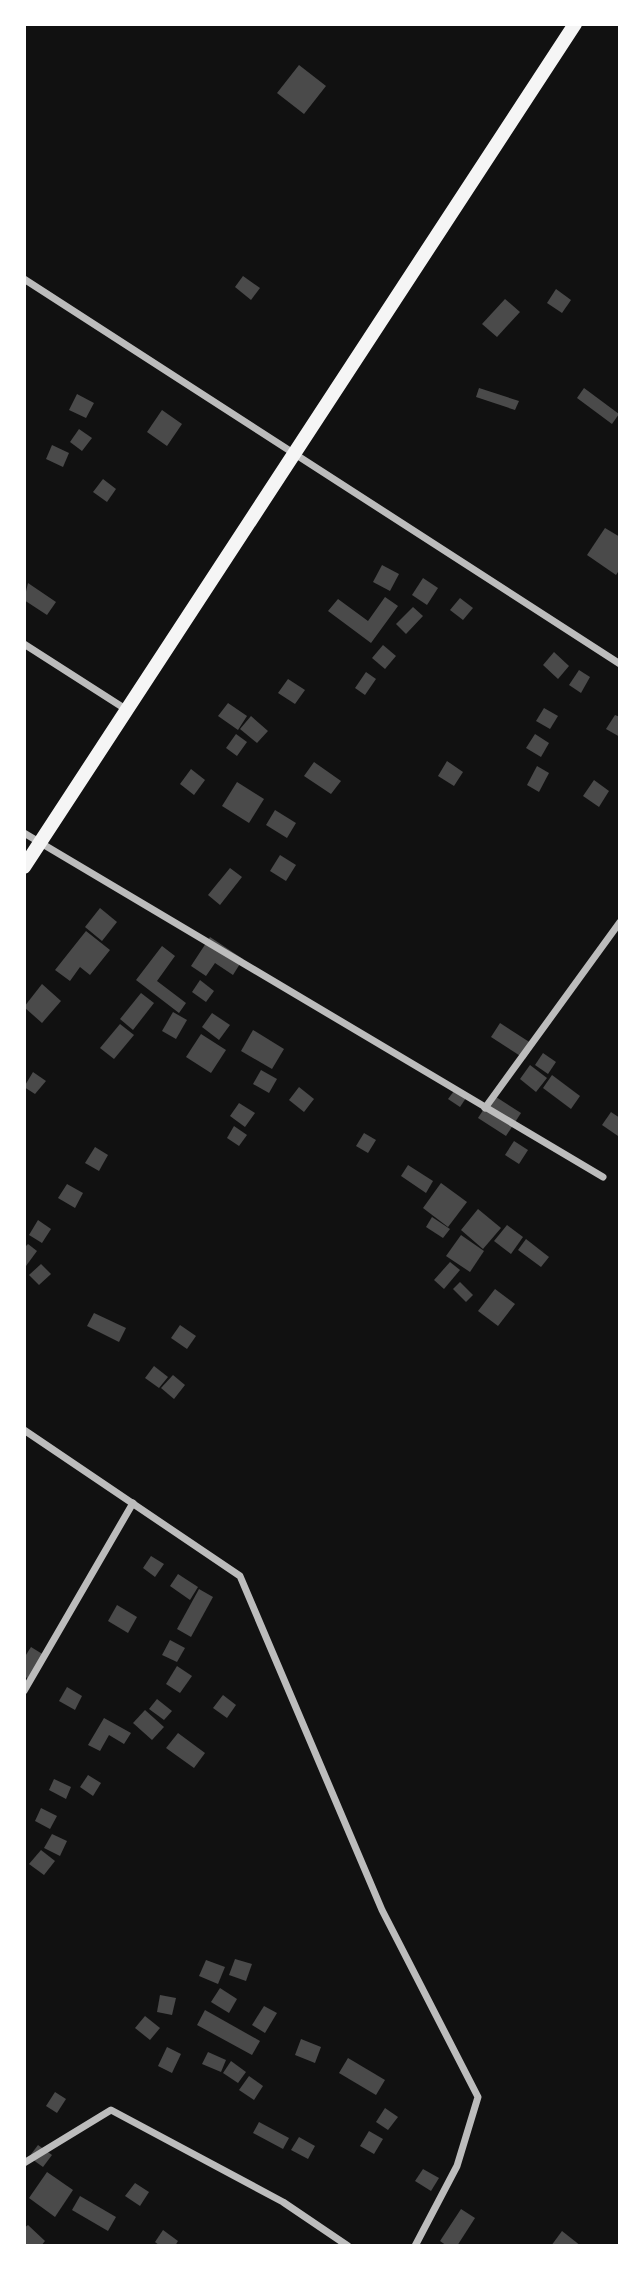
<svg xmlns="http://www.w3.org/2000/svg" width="644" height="2270" font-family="'Varela Round',sans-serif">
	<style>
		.building { fill: #4a4a4a }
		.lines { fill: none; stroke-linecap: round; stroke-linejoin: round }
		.minor { stroke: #bcbcbc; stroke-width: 7 }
		.secondary { stroke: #f5f5f5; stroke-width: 14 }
	</style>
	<rect width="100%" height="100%" fill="#111"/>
	<g class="building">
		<polygon points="299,65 326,86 304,114 277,93"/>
		<polygon points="243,276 260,288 251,300 235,287"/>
		<polygon points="556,289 571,300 562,313 547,303"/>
		<polygon points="505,299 520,312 497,337 482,324"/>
		<polygon points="479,388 519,401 515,410 476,397"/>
		<polygon points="584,388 619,414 612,424 577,398"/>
		<polygon points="77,394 94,403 86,418 69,410"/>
		<polygon points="162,410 182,424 167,446 147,432"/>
		<polygon points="79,429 92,438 82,451 70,442"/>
		<polygon points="52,445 69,453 63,467 46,459"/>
		<polygon points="103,479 116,489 107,502 93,492"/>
		<polygon points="605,528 620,537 620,569 616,575 587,555"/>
		<polygon points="382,565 399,574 390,591 373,582"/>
		<polygon points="423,578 438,588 427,605 412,595"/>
		<polygon points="28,583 56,602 47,615 24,600"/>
		<polygon points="385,597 398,606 371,643 328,611 338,599 368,621"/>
		<polygon points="460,598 473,608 463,620 450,610"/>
		<polygon points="413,607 423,616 406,634 396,624"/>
		<polygon points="383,645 396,656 385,669 372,658"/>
		<polygon points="554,652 569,666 558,679 543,665"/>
		<polygon points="579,670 590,677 581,693 569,685"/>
		<polygon points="366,672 376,679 365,695 355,688"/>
		<polygon points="288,679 305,690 295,704 278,693"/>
		<polygon points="228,703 247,716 238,730 218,716"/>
		<polygon points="544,708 558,716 550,729 536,721"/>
		<polygon points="615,715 620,717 620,737 606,729"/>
		<polygon points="251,716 268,731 257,743 240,729"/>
		<polygon points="236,734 247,742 237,756 226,748"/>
		<polygon points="535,734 549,743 541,757 526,748"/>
		<polygon points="447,761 463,772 454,786 438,776"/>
		<polygon points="314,762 341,781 331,794 304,776"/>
		<polygon points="537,766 549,773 539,792 527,785"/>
		<polygon points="191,769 205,780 194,795 180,784"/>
		<polygon points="594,780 609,791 599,807 583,796"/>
		<polygon points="237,782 264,799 249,823 222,806"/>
		<polygon points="275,810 296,823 287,838 266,825"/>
		<polygon points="280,855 296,865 286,881 270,871"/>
		<polygon points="230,868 242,877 220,905 208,895"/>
		<polygon points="100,908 117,922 102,941 85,927"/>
		<polygon points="86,931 110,950 90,975 80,967 70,981 55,970"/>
		<polygon points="210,937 243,959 233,975 215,963 206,976 191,966"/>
		<polygon points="162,946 175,956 157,981 186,1003 179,1013 136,980"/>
		<polygon points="200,980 214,991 206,1002 192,992"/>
		<polygon points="42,984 61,1001 42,1023 24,1007"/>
		<polygon points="141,993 154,1003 133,1030 120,1019"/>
		<polygon points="173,1012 187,1020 176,1039 162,1031"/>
		<polygon points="212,1013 230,1025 219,1040 202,1027"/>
		<polygon points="500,1023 534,1045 525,1059 491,1037"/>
		<polygon points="120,1024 134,1035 114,1059 100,1048"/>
		<polygon points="253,1030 284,1049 272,1069 241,1051"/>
		<polygon points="201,1034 226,1050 211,1073 186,1057"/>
		<polygon points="543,1053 556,1062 548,1074 535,1065"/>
		<polygon points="530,1065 547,1078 536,1092 520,1079"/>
		<polygon points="261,1070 277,1079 269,1093 253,1084"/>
		<polygon points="33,1072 46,1081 35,1094 24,1087"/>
		<polygon points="552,1075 580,1096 571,1109 543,1088"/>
		<polygon points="299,1087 314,1099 304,1112 289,1100"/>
		<polygon points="457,1087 468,1095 460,1107 448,1099"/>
		<polygon points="493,1095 521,1113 506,1136 478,1118"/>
		<polygon points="239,1103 255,1113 245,1127 230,1116"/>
		<polygon points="611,1112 620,1118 618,1136 602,1125"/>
		<polygon points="234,1126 247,1135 239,1146 227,1138"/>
		<polygon points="364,1133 376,1140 368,1153 356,1146"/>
		<polygon points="514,1141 528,1150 519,1164 505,1155"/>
		<polygon points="95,1147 108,1155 99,1171 85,1163"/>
		<polygon points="408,1165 433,1181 426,1193 401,1176"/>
		<polygon points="441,1183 467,1202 448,1227 423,1208"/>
		<polygon points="67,1184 83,1193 75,1208 58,1198"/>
		<polygon points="478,1209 501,1228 483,1249 461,1230"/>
		<polygon points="432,1217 450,1229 443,1238 426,1227"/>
		<polygon points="38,1220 51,1229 42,1243 29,1235"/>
		<polygon points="507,1225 523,1237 511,1254 494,1241"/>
		<polygon points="461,1235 484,1251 470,1272 446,1256"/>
		<polygon points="526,1239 549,1257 541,1267 518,1250"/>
		<polygon points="28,1244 37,1251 26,1266 24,1248"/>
		<polygon points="450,1262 460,1270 444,1289 434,1280"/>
		<polygon points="41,1264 51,1274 39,1285 29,1275"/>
		<polygon points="460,1282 473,1295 466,1302 453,1289"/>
		<polygon points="495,1289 515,1304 498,1326 478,1311"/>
		<polygon points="94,1313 126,1328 119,1342 87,1326"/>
		<polygon points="180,1325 196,1336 187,1349 171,1338"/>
		<polygon points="154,1366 168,1377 159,1388 145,1378"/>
		<polygon points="173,1375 185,1385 174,1399 161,1388"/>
		<polygon points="151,1556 164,1564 155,1577 143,1568"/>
		<polygon points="178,1574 198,1587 190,1600 170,1586"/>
		<polygon points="199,1589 213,1597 191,1637 177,1629"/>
		<polygon points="117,1605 137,1617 128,1633 108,1621"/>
		<polygon points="170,1640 185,1648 177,1662 162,1655"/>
		<polygon points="31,1647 44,1655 29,1679 24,1676 24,1658"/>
		<polygon points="177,1666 192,1676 180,1693 166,1684"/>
		<polygon points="67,1687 82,1696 75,1710 59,1701"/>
		<polygon points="223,1695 236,1705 227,1718 213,1708"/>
		<polygon points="157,1699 172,1711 164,1720 149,1709"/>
		<polygon points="145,1710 164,1727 152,1740 133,1723"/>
		<polygon points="104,1718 131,1733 124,1744 109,1735 100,1751 88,1745"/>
		<polygon points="178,1733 205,1753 194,1768 166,1748"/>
		<polygon points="88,1775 101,1783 93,1796 80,1787"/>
		<polygon points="54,1779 71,1787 66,1799 49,1790"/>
		<polygon points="41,1808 57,1816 50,1829 35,1821"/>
		<polygon points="52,1834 67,1841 60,1856 44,1848"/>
		<polygon points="41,1850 55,1861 44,1875 29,1864"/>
		<polygon points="235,1959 252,1964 246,1981 229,1975"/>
		<polygon points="206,1960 225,1967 218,1984 199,1976"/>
		<polygon points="220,1988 237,1999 229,2013 211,2002"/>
		<polygon points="160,1995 176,1998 172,2015 157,2012"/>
		<polygon points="264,2006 277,2013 265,2033 252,2025"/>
		<polygon points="205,2010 260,2041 252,2055 197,2025"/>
		<polygon points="145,2016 160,2028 150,2040 135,2028"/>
		<polygon points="301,2039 321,2047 315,2063 295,2055"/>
		<polygon points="167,2047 181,2054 172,2073 158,2066"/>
		<polygon points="208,2052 226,2060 221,2072 202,2064"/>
		<polygon points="348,2058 385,2080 376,2095 339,2073"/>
		<polygon points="231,2061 246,2072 238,2083 223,2073"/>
		<polygon points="249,2076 263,2086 254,2100 239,2090"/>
		<polygon points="55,2092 66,2099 57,2113 46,2106"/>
		<polygon points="385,2108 398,2117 388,2130 376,2122"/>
		<polygon points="259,2122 289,2138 283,2149 253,2133"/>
		<polygon points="369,2131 383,2139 374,2154 360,2146"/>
		<polygon points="299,2137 315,2146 308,2159 291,2150"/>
		<polygon points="38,2145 52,2155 43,2167 29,2157"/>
		<polygon points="423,2169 439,2178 431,2191 415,2181"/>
		<polygon points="47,2172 73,2190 55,2217 29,2198"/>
		<polygon points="135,2183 149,2192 140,2206 125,2196"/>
		<polygon points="80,2196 116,2217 108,2231 72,2210"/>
		<polygon points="461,2209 475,2218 457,2246 447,2246 440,2241"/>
		<polygon points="28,2225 45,2241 41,2246 24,2246 24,2228"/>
		<polygon points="163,2230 178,2241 175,2246 160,2246 155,2242"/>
		<polygon points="562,2231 581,2246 551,2246"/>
	</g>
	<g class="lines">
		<g class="minor">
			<polyline points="24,279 620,664"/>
			<polyline points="24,644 127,710"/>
			<polyline points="24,833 603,1177"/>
			<polyline points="485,1108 620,922"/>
			<polyline points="24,1430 240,1576 382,1910 478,2097 457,2166 415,2246"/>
			<polyline points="24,1691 133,1503"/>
			<polyline points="24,2163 111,2110 283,2202 348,2246"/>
		</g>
		<polyline class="secondary" points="24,867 575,24"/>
	</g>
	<rect width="644" height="2270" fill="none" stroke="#ffffff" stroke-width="52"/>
</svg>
